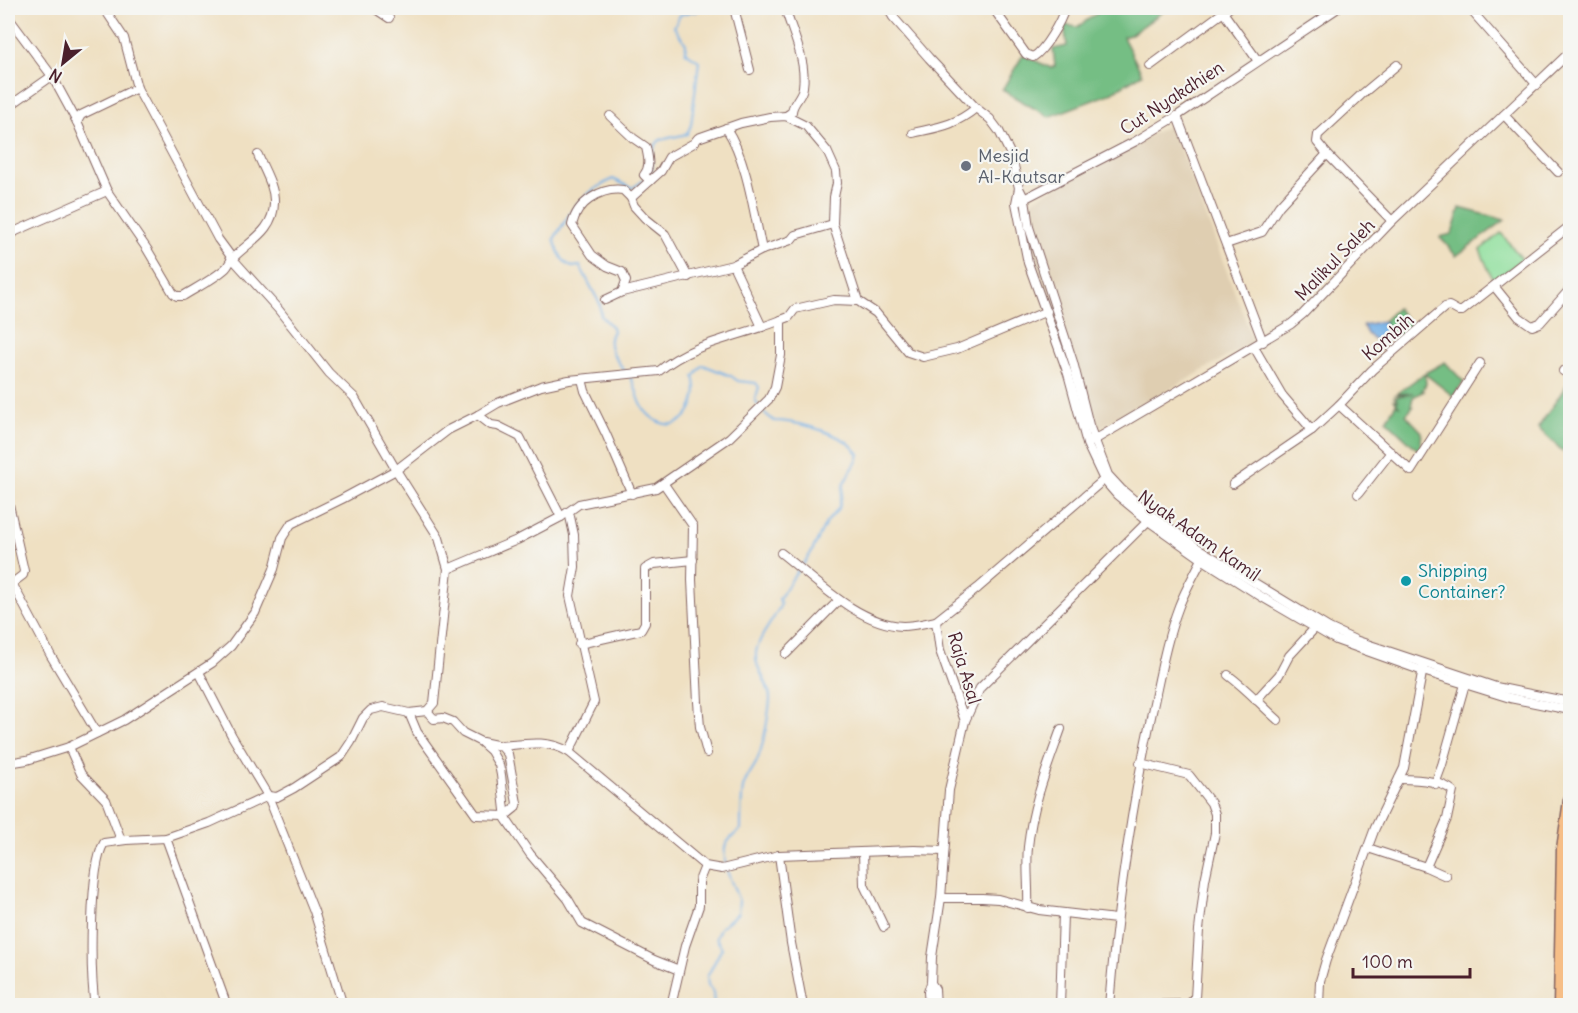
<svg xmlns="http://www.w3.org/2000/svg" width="1578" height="1013" font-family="Delius,sans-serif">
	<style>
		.built { fill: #dfceb1 }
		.green { fill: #90df9d; stroke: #6d7f64; stroke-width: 1.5 }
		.forest { fill: #74be84; stroke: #5f6e58; stroke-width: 1.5 }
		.water { fill: #75b1e7; stroke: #606889; stroke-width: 1.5 }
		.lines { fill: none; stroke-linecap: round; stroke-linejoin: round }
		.stream { stroke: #75b1e7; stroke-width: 2 }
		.minor-casing { stroke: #846360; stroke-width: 10 }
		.trunk-casing { stroke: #846360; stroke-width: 15 }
		.minor { stroke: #fff; stroke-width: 8 }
		.trunk { stroke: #f6be87; stroke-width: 12 }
		.worship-dot { fill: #6b7280; stroke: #f6f6f2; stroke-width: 2 }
		.culture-dot { fill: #0f9aa8; stroke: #f6f6f2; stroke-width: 2 }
		.labels { text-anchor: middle; stroke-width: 4.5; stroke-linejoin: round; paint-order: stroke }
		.street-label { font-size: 18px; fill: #4a1f2b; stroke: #f6f6f2 }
		.worship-label { font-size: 18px; fill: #5b616d; stroke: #f6f6f2; text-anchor: start }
		.culture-label { font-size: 18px; fill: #0d838f; stroke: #f6f6f2; text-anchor: start }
	</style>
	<rect width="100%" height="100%" fill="#f6f6f2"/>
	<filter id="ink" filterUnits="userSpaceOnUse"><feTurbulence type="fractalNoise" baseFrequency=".0167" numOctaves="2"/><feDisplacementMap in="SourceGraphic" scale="12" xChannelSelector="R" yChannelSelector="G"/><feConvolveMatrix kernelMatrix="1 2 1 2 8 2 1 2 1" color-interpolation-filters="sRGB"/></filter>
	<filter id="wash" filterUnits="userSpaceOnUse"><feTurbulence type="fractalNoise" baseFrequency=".008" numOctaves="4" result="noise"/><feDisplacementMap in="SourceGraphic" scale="24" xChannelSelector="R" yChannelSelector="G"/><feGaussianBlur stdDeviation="1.35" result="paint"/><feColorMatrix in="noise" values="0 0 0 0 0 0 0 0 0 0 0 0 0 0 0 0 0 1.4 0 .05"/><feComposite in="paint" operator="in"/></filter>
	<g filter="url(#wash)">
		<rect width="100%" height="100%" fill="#efe0c2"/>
		<polygon class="built" points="1171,124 1253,341 1185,381 1086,435 1063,349 1020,207"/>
		<polygon class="green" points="1501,233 1522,259 1494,282 1480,250"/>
		<g class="forest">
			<polygon points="1105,8 1168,8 1130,35 1123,37 1142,74 1109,94 1049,117 1002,90 1023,55 1051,68 1055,66 1053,49 1067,46 1064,25 1077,27"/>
			<polygon points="1460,208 1505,220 1456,256 1440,237 1452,234"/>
			<polygon points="1397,308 1412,327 1395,343 1389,339 1384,320"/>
			<polygon points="1445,362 1464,382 1453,396 1425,374 1426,384 1422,390 1424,391 1413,397 1411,406 1413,407 1406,415 1422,432 1420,452 1386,420 1396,404 1400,407 1394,400 1399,401 1394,397 1413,393 1396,394 1425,373"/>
			<polygon points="1570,380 1570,458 1538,428"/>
		</g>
		<polygon class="water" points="1383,321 1390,336 1383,345 1367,334 1363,325"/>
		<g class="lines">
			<g class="stream">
				<path d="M626 373C618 361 603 346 613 331L612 327 601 316 600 304 580 266 572 267C560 261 558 250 554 239 574 207 578 196 613 179L632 188C670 166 639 160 660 140L687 134 691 125 699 61 685 52 686 44 674 27 680 15 692 11 696 12 701 8"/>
				<path d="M630 377C638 388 637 404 649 415 678 442 703 405 694 377L703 365 731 376 738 381 756 383 759 387 755 400 758 405"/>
				<path d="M761 410 774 421C796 421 825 430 844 440 850 443 854 449 859 454L857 461 844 483 839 508 826 523 811 553 802 566"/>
				<path d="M726 866C722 844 725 843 741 829 741 816 741 801 743 788 745 779 752 771 756 763 764 745 768 719 770 700 771 682 751 668 757 648 761 633 775 619 781 604L779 599 798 570"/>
				<polyline points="714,1006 713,992 708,985 707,977 722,948 716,938 720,928 738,913 739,901 727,871"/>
			</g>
		</g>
	</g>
	<g filter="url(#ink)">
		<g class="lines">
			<defs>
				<g id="minor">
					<polyline points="374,8 389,18"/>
					<polyline points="734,8 750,70"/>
					<path d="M785 8C792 32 807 61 803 87 802 97 792 103 792 112L786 116"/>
					<polyline points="888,8 893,17 929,58 976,108 990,119 999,131 1012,157 1019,188 1025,200 1029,227 1073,362 1089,425 1108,475 1121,489 1151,514 1199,549 1329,628 1355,640 1496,687 1570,702"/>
					<path d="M993 8 1026 54 1033 57C1045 50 1061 21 1065 8"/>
					<polyline points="1469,8 1537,85"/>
					<polyline points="1223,12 1258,61"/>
					<path d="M8 17 52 76 77 122 107 191 147 249 173 293 177 296H183C196 288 214 279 226 268 229 265 230 260 234 257 250 241 274 230 274 203 275 187 264 170 258 155"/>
					<polyline points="1150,66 1229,8"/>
					<polyline points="8,107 52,76"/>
					<polyline points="1504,115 1558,172"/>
					<path d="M610 116 633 138 646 147C648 157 651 166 644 175L650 181"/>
					<polyline points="1177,116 1263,342"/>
					<polyline points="77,122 81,115 137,88"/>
					<path d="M726 128C747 159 754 213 762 250"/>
					<path d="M913 133C939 127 954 126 976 108"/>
					<polyline points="1327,154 1317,142 1318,135 1361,95 1397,65"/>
					<polyline points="1019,188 1016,203 1028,263 1068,374 1087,444 1104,480 1117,495 1151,523 1202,559 1262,597 1336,640 1423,671 1510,698 1570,710"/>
					<polyline points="1020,201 1136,141 1177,116 1338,8"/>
					<polyline points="8,237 16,231 107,191"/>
					<polyline points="1226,244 1262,232 1279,206 1327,154 1392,221"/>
					<polyline points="733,265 762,327"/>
					<polyline points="688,277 665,234 645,218 634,206 631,198 661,171 669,157 694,143 698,138 741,123 770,117 786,116 806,126 827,151 836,171 837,183 834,197 833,224 858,301"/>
					<polyline points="1494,286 1519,317 1532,326 1540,323 1570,289"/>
					<path d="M622 292 626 281 622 272 607 266 592 255 572 225C577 202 602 187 623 190L631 198"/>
					<polyline points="605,300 622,292 733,265 762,250 791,240 795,235 833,224"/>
					<polyline points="1254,347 1282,395 1312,430 1339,405 1372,370 1445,307 1449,306 1458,311 1462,311 1570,226"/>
					<polyline points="1563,371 1570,375"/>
					<polyline points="582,379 585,391 606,434 632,494"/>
					<polyline points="1339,405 1411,471 1480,363"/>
					<polyline points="478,415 491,425 498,426 520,437 561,517"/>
					<polyline points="1091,442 1291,324 1303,314 1392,221 1570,52"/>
					<polyline points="664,484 693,526 692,580 698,702 700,727 707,753"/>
					<polyline points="1233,484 1312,430"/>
					<polyline points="1358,494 1391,452"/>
					<polyline points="8,500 24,571 23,575 15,581 13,585 51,656 97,733"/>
					<path d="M781 553C815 579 857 624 903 626 914 626 925 623 936 621"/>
					<path d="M448 569 439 538 396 470 448 430 478 415 498 403 541 386 569 380 659 371C693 342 740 337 781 320"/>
					<polyline points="579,644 641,630 645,623 645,569 654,564 693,560"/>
					<polyline points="786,654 839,600"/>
					<polyline points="199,672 232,736 268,796 314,911 343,1006"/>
					<path d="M1228 675C1247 689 1260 704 1278 720"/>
					<polyline points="1256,700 1279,675 1289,656 1314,629"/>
					<polyline points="427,711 434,719 443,718 453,722 463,733 481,742 491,751 499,765 501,775 506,819 530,854 568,899 582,923 654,960 679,970"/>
					<polyline points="409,713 417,732 476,815 505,816 515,808 517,803 508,754 501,746 482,742"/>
					<polyline points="965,721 980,688 1148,521"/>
					<path d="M501 746C525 744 547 739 569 752L705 866"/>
					<polyline points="69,747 81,774 106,800 121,840"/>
					<polyline points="569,752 594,702 570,596 575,567 574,535 569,512"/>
					<polyline points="8,763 27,760 69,747 124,720 212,663 231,646 255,613 274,569 282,538 291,524 342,499 396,470 354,397 329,373 278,309 232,258 218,239 137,88 124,38 104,8"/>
					<path d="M1140 763 1189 775 1211 803 1215 814V833L1205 880 1199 930 1195 998 1189 1004 1109 1006C1117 907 1131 809 1152 712 1160 676 1166 640 1179 606 1186 588 1197 570 1205 553"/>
					<path d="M1399 779C1415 779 1441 780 1453 791L1447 819 1426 867"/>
					<polyline points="1435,784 1442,765 1465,684"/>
					<polyline points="166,838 227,1006"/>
					<polyline points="1368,848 1426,867 1446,876"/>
					<polyline points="863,852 864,885 884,927"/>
					<polyline points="779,855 791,943 803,1006"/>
					<polyline points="941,898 982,898 998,899 1039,910 1116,919"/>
					<path d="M1028 908C1029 888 1026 867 1028 847 1032 805 1047 768 1061 729"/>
					<polyline points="931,983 935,989 936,1006"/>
					<path d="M95 1006C90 974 89 868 104 843L126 840 166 838 209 823 268 796 277 797 294 788 341 757 351 742 363 718 371 710 383 707 409 713 427 711 434 703 448 569 517 540 561 517 579 504 656 488 729 438 769 399 775 387 781 355V320L789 317 795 309 834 300 858 301 876 313 908 352 923 357 957 349 1047 311"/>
					<polyline points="671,1006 685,946 699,906 699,881 705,866 722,869 779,855 914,850 944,851"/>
					<polyline points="878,1006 889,1006"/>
					<polyline points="929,1006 928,992 931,983 932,957 941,898 949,790 965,721 940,651 936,621 978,588 1107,477"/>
					<polyline points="1060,1006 1063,913"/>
					<polyline points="1319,1006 1320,981 1326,960 1375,828 1404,768 1423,668"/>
				</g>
				<polyline id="trunk" points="1560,1006 1563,849 1570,800"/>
			</defs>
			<use href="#minor" class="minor-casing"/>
			<use href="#trunk" class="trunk-casing"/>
			<use href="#minor" class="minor"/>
			<use href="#trunk" class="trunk"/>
		</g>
	</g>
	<circle class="worship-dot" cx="966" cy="166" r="6"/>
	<circle class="culture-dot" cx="1406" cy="581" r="6"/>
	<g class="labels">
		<g class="street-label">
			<text transform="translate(1172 98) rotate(-33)" y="6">Cut Nyakdhien</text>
			<text transform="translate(1335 260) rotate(-46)" y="6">Malikul Saleh</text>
			<text transform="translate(1388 337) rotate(-41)" y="6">Kombih</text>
			<text transform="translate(1199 536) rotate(35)" y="6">Nyak Adam Kamil</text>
			<text transform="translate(964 668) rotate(73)" y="6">Raja Asal</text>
		</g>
		<g class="worship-label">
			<text x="978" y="162">Mesjid<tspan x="978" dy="21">Al-Kautsar</tspan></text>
		</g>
		<g class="culture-label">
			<text x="1418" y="577">Shipping<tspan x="1418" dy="21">Container?</tspan></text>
		</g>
	</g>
	<rect width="1578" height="1013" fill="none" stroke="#f6f6f2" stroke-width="30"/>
	<g transform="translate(63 63) rotate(210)" stroke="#f6f6f2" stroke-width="4.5" paint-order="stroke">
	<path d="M0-4.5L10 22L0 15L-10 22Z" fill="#4a1f2b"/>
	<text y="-9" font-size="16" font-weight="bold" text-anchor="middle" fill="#4a1f2b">N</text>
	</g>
	<path d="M1353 968v9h117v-9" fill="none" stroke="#4a1f2b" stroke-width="3"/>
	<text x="1362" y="968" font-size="18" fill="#4a1f2b" stroke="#f6f6f2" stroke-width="4.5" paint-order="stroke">100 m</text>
</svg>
